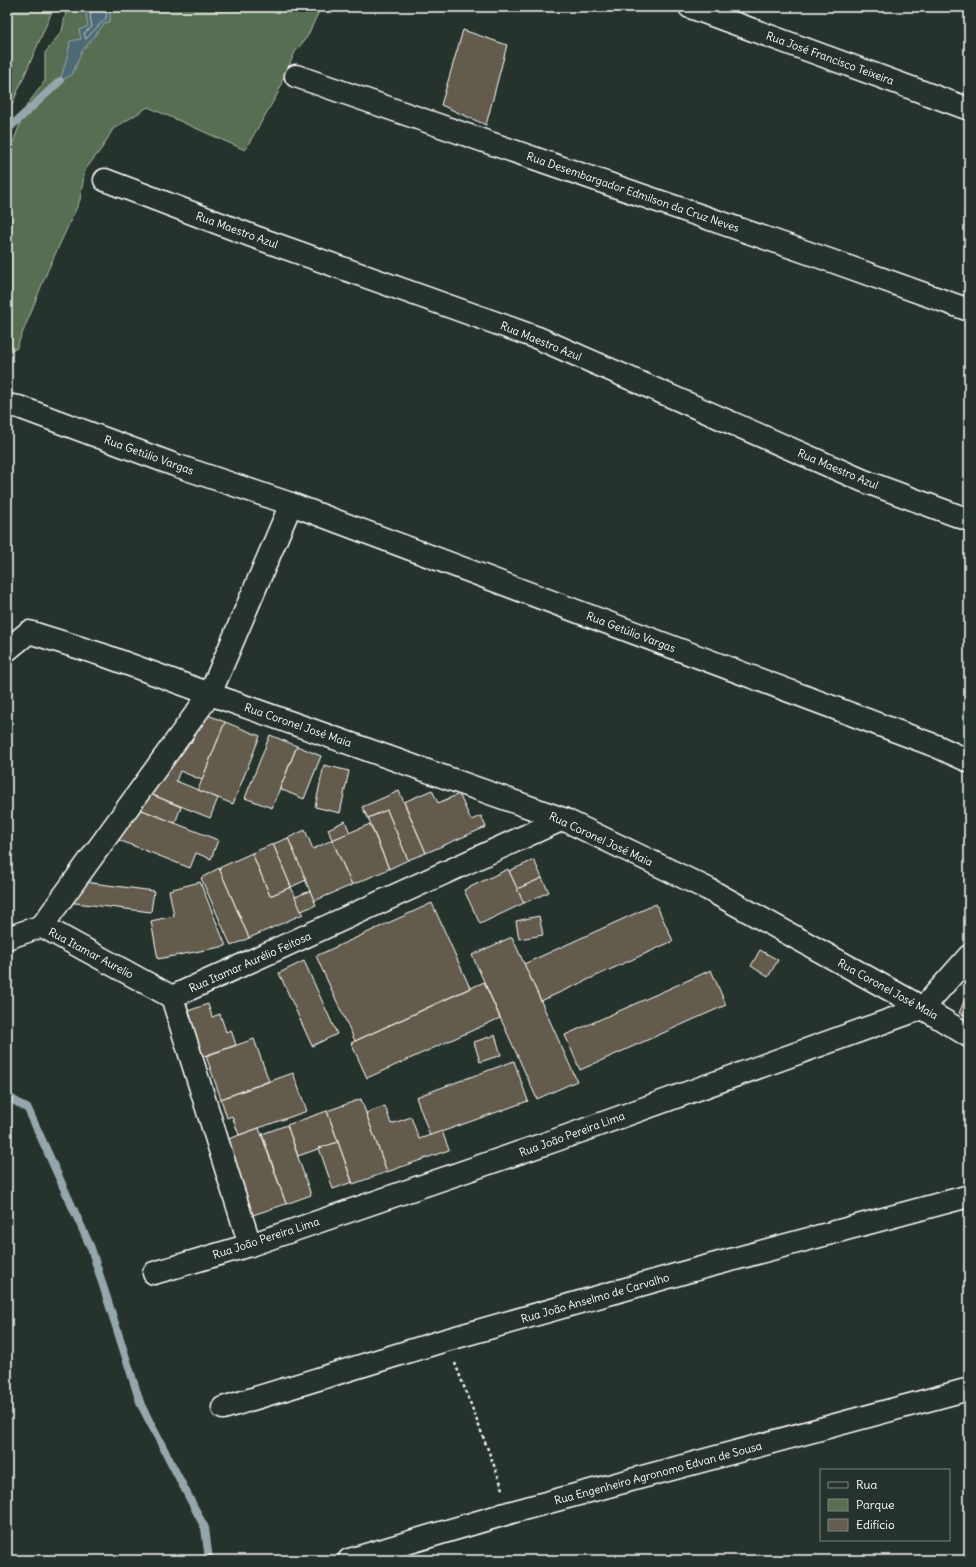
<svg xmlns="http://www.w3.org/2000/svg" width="976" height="1567" font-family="Delius,sans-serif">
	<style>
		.green { fill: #596e52; stroke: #acb6a8 }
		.water { fill: #4e6b74; stroke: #95a6ac }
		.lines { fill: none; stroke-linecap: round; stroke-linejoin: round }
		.shore { stroke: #b8c4c7; stroke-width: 1 }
		.stream { stroke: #95a6ac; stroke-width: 8 }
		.building { fill: #645c4e; stroke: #fff }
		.minor-casing { stroke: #fff; stroke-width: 25 }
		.path { stroke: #fff; stroke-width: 2.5; stroke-dasharray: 3 3; stroke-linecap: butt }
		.minor { stroke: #26332d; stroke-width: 22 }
		.labels { text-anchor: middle; stroke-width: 3.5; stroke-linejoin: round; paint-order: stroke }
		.street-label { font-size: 11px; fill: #fff; stroke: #26332d }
	</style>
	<rect width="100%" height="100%" fill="#26332d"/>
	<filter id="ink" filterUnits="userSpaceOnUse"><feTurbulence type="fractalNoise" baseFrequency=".025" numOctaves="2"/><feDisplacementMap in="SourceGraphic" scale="8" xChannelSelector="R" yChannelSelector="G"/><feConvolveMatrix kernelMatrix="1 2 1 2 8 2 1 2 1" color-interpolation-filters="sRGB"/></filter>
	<g filter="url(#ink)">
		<g class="green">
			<polygon points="7,7 54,7 7,116"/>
			<polygon points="67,7 321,7 307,37 295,52 282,81 278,93 245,150 148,107 113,129 102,148 85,170 80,200 47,272 16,349 7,350 7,152 14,140 27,105 45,81 45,53 62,31"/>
		</g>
		<polygon class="water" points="90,7 110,7 110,21 105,23 82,51 72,75 60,81 68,54 70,41 81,39 79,30 88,26 86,14"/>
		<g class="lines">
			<polyline class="shore" points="93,7 90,15 92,27 84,33 86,39 106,18 107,7"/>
			<g class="stream">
				<polyline points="7,130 60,81"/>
				<polyline points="7,1096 28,1109 91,1248 141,1405 205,1528 209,1560"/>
			</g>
		</g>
		<g class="building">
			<polygon points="463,30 507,45 486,125 441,105"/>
			<polygon points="203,713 225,722 202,780 180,771 176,781 218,798 210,818 148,793 171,735 191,743"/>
			<polygon points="225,722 260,736 233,804 198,790"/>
			<polygon points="270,735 297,746 272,808 245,798"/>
			<polygon points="297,746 321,756 304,799 280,789"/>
			<polygon points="324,765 349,771 340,813 315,807"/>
			<polygon points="136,788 181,807 175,823 129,805"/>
			<polygon points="432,790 438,803 459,794 471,820 481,816 486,827 426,853 404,802"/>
			<polygon points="399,791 426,853 408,860 387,810 368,818 362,807"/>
			<polygon points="129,805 218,840 211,859 196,853 190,868 116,839"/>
			<polygon points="387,810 408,860 389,869 368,818"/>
			<polygon points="345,821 350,833 332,840 328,829"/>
			<polygon points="370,824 389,869 352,885 332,840"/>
			<polygon points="305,830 313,849 332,840 352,885 314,901 288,838"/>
			<polygon points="288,838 306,880 291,887 273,844"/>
			<polygon points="273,844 291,887 270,896 252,853"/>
			<polygon points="252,853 270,896 291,887 303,914 249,938 219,868"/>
			<polygon points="534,860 542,878 517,889 509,871"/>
			<polygon points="219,868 249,938 231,946 201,878"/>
			<polygon points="508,869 524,903 480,924 464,890"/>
			<polygon points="542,878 549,892 524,903 517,889"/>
			<polygon points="69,880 154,891 151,912 67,902"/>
			<polygon points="200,882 226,946 158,959 151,921 174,916 169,890"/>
			<polygon points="310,891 316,905 301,911 295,897"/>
			<polygon points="432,903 470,988 355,1041 316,956"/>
			<polygon points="656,904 673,941 541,1001 524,964"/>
			<polygon points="539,916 543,935 519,939 516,921"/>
			<polygon points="512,937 577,1081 537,1099 472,955"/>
			<polygon points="760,950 778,960 768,977 751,966"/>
			<polygon points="304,961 337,1034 312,1046 279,973"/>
			<polygon points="711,970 726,1005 580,1070 565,1035"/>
			<polygon points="484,982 500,1018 367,1078 351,1043"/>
			<polygon points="969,990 969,1017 959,1013"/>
			<polygon points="208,1004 212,1017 220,1014 226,1032 231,1030 236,1045 201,1057 185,1012"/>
			<polygon points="495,1035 501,1055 480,1062 474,1042"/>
			<polygon points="254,1039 269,1081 221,1099 206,1056"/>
			<polygon points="514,1061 528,1101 430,1136 416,1097"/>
			<polygon points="293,1073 307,1111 239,1135 232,1116 227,1118 221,1099"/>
			<polygon points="361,1099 387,1172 353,1184 327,1111"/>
			<polygon points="385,1106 391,1124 411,1117 419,1139 442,1131 449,1150 387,1172 366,1113"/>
			<polygon points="327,1111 338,1142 298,1156 287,1125"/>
			<polygon points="287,1125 311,1195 286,1204 262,1134"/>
			<polygon points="259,1128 286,1204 247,1217 220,1142"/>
			<polygon points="338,1142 352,1182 333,1189 319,1148"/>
		</g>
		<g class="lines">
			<defs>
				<g id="minor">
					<polyline points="690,7 969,109"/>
					<polyline points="296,76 829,260 969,310"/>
					<polyline points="105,180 255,237 538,338 864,481 969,520"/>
					<polyline points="7,405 19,407 175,465 291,504 936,746 969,761"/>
					<polyline points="7,650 29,632 103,655 210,694 563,819 708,889 923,1008 969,1036"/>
					<polyline points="42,926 210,694 291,504"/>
					<polyline points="7,938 42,926 172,997"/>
					<polyline points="250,1245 172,997 563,819"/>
					<polyline points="154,1273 250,1245 559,1139 923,1008 969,956"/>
					<polyline points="223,1408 446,1340 686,1272 969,1196"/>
					<polyline points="349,1560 512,1512 969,1389"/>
				</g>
			</defs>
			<use href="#minor" class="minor-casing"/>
			<polyline class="path" points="455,1363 503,1489"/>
			<use href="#minor" class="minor"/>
		</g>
	</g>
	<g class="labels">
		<g class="street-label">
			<text transform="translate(830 58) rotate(20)" y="4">Rua José Francisco Teixeira</text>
			<text transform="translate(633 192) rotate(19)" y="4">Rua Desembargador Edmilson da Cruz Neves</text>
			<text transform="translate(237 230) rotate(20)" y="4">Rua Maestro Azul</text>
			<text transform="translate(541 341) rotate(22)" y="4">Rua Maestro Azul</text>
			<text transform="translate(149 455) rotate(20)" y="4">Rua Getúlio Vargas</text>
			<text transform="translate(838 469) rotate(23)" y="4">Rua Maestro Azul</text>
			<text transform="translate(631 632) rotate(21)" y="4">Rua Getúlio Vargas</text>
			<text transform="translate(298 725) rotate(19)" y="4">Rua Coronel José Maia</text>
			<text transform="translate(601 839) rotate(25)" y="4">Rua Coronel José Maia</text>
			<text transform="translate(91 953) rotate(28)" y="4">Rua Itamar Aurelio</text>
			<text transform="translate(250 962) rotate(-24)" y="4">Rua Itamar Aurélio Feitosa</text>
			<text transform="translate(888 989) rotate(29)" y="4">Rua Coronel José Maia</text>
			<text transform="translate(572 1134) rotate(-20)" y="4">Rua João Pereira Lima</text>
			<text transform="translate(266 1238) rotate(-18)" y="4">Rua João Pereira Lima</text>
			<text transform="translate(595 1298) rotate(-16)" y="4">Rua João Anselmo de Carvalho</text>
			<text transform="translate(658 1473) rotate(-15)" y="4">Rua Engenheiro Agronomo Edvan de Sousa</text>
		</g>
	</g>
	<rect width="976" height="1567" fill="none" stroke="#26332d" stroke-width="24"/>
	<rect x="12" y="12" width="952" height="1543" fill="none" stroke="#fff" stroke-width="1.5" filter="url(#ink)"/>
	<rect x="820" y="1469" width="130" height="72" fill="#26332d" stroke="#7d8581"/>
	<rect x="828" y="1482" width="20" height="6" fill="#26332d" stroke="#7d8581"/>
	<text x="856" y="1489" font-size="12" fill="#ffffff">Rua</text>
	<rect x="828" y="1499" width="20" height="12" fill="#596e52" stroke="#7d8581"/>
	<text x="856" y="1509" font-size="12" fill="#ffffff">Parque</text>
	<rect x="828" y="1519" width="20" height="12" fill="#645c4e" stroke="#7d8581"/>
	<text x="856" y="1529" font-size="12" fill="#ffffff">Edifício</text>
</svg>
